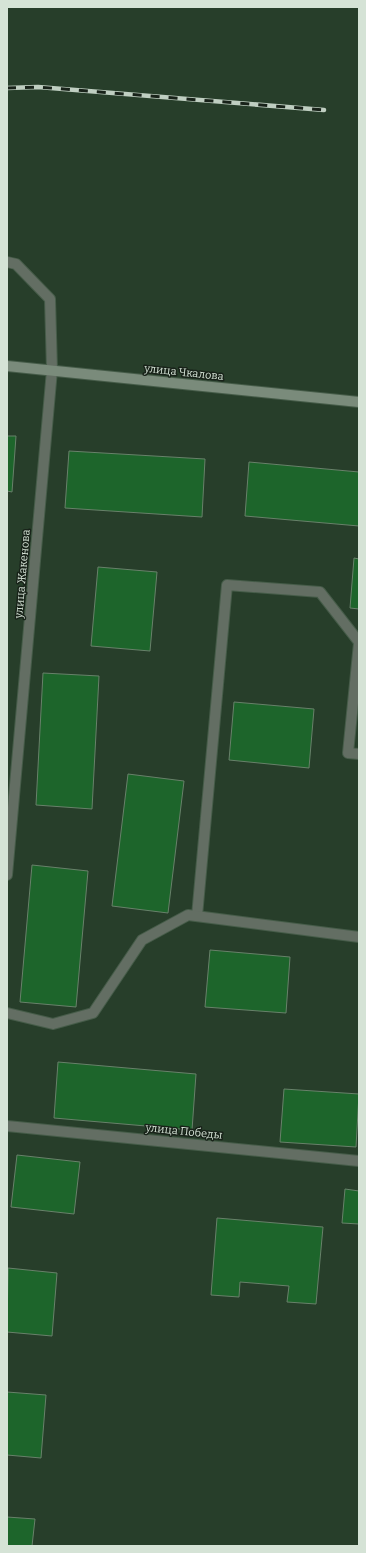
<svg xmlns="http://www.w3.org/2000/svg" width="366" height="1553" font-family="Bitter,serif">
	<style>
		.building { fill: #1d652b; stroke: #68816a }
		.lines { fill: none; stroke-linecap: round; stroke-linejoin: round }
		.lane-casing { stroke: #465c49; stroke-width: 12 }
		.street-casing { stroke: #465c49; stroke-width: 12 }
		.secondary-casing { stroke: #465c49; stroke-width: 12 }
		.lane { stroke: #636e63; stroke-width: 10 }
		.street { stroke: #636e63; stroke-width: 10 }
		.secondary { stroke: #7a8b7b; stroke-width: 10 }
		.rail-casing { stroke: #bfcec1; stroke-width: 4.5 }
		.rail { stroke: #182219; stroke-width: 3; stroke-dasharray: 9; stroke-linecap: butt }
		.labels { text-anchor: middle; stroke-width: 3; stroke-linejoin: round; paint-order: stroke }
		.street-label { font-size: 11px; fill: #d5e3d6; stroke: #182219 }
	</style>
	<rect width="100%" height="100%" fill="#273e2a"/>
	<g class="building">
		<polygon points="7,436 16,436 12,492 7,491"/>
		<polygon points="69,451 205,459 202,517 65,508"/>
		<polygon points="249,462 359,472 359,526 245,516"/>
		<polygon points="354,558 359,559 359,609 350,608"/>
		<polygon points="98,567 157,572 150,651 91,646"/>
		<polygon points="43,673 99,676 92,809 36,805"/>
		<polygon points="234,702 314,709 309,768 229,760"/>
		<polygon points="128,774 184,781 168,913 112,906"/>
		<polygon points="32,865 88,871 76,1007 20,1002"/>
		<polygon points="210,950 290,957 286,1013 205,1007"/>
		<polygon points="58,1062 196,1074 192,1130 54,1118"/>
		<polygon points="284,1089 359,1094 356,1147 280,1142"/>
		<polygon points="17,1155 80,1162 74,1214 11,1207"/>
		<polygon points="345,1189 359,1191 359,1224 342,1223"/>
		<polygon points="217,1218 323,1227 316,1304 287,1302 289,1286 240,1282 239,1297 211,1295"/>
		<polygon points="8,1268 57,1273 52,1336 7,1332"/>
		<polygon points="7,1392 46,1395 41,1458 7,1455"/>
		<polygon points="7,1517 35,1519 32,1546 7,1546"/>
	</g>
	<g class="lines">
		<defs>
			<g id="lane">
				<polyline points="7,262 16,264 50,299 52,370"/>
				<polyline points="359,643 348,753 359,754"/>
				<polyline points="197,916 227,585 320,592 359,642"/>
				<polyline points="7,1013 53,1024 93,1013 142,940 188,915 359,937"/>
			</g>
			<g id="street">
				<polyline points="7,875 52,370"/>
				<polyline points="7,1126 359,1161"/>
			</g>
			<polyline id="secondary" points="7,366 359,402"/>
		</defs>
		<use href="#lane" class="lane-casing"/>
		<use href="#street" class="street-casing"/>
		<use href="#secondary" class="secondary-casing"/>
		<use href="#lane" class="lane"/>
		<use href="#street" class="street"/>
		<use href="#secondary" class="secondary"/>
		<defs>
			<polyline id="rail" points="7,88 38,87 324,110"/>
		</defs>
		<use href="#rail" class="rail-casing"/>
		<use href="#rail" class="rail"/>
	</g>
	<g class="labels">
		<g class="street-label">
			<text transform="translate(184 372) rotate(6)" y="4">улица Чкалова</text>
			<text transform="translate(22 574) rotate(-85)" y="4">улица Жакенова</text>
			<text transform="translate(184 1131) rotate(6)" y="4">улица Победы</text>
		</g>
	</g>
	<rect width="366" height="1553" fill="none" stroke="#d5e3d6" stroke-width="16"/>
</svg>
